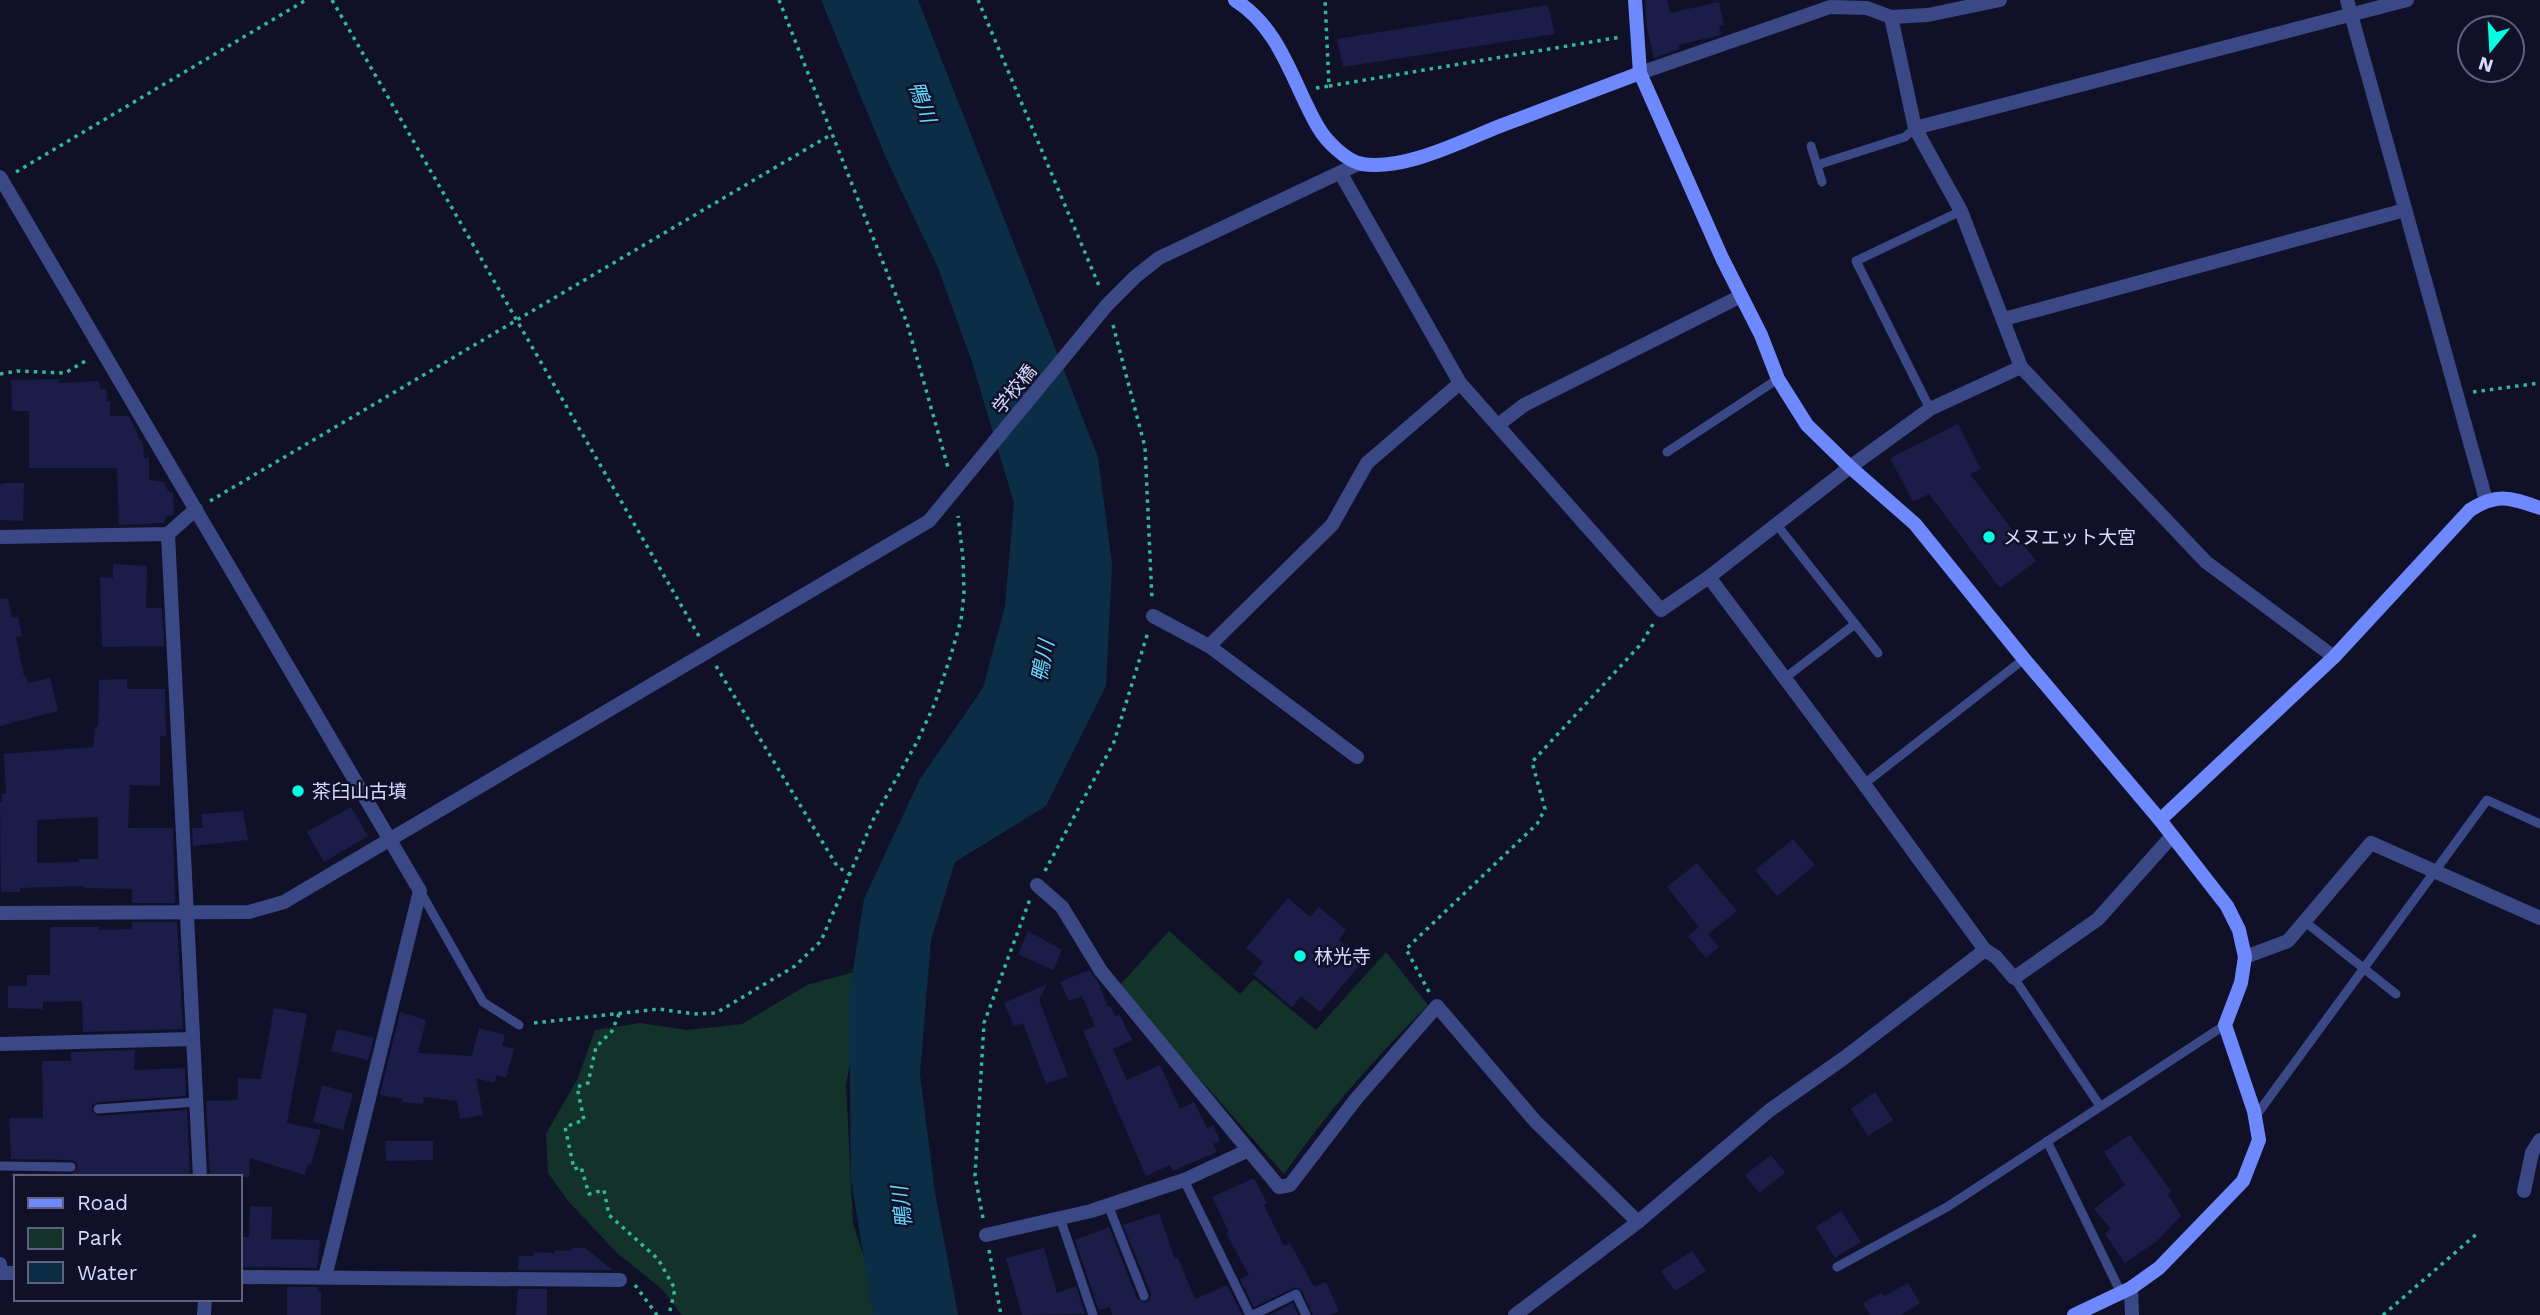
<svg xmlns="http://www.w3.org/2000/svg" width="2540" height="1315" font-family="'Work Sans','Noto Sans JP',sans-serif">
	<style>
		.green { fill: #13322a }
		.water { fill: #0b2d46 }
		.building { fill: #1c1c48; fill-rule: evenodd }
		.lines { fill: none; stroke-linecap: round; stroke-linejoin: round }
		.path { stroke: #30b994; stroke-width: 3.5; stroke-dasharray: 3.5 5; stroke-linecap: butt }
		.lane { stroke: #3b4886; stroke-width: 9 }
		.street { stroke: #3b4886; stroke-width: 14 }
		.secondary { stroke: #6e89fe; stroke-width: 14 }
		.poi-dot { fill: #03fee1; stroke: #101128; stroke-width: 2.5 }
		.labels { text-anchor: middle; stroke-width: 5; stroke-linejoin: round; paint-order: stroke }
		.street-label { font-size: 19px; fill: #d6daff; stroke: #101128 }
		.poi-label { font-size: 19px; fill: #d6daff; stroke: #101128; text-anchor: start }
		.water-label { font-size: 21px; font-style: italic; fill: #65d8fe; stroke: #101128 }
	</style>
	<rect width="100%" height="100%" fill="#101128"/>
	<g class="green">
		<path d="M1169 931 1240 994 1254 979 1316 1030 1386 952 1428 1005C1375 1058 1327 1112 1284 1174L1128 998 1120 985Z"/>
		<polygon points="868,968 846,1085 853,1223 877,1298 880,1315 682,1315 662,1289 617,1253 569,1202 548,1173 546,1134 578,1078 595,1030 640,1023 687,1030 742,1024 807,985"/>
	</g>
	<polygon class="water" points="821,0 918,0 1098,457 1112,565 1106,686 1046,806 955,862 931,940 920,1074 935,1192 958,1315 873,1315 851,1179 849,995 864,899 920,779 983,688 1005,606 1014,503 972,362 938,268 886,158"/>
	<g class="building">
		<polygon points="1645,0 1667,0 1670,13 1719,2 1724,25 1719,25 1721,35 1678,45 1679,49 1654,58 1647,27"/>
		<polygon points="1548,5 1555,34 1343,67 1337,39"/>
		<polygon points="59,379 59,383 99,381 100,389 106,389 107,401 110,401 110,416 129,416 143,445 144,458 149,458 149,480 164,482 168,491 173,493 174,515 166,516 164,523 119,525 117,468 29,468 29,411 12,411 11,380"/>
		<polygon points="1958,424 1981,469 1970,474 2036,561 2000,588 1929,494 1913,502 1890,458"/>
		<polygon points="5,483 24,483 23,521 0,520 0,484"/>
		<polygon points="113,564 147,566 146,608 162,608 164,646 102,647 100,577 113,578"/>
		<polygon points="8,598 12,618 18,617 22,636 16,637 24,676 26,676 28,683 50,678 58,711 0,726 0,599"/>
		<path d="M127 679V689H165L166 736H160V786L130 785 128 828H173L175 903H132V889L84 888V886L20 888V892H1L0 802H2V794H6L4 754 93 747 95 727H98L99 680ZM98 817V859H79V862L37 863V820Z"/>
		<polygon points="351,807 368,836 324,862 307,832"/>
		<polygon points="243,811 248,840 193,846 192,828 203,828 201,814"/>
		<polygon points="1793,839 1815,865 1777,896 1755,870"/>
		<polygon points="1697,863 1737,911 1708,934 1719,947 1706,958 1688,936 1699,927 1667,887"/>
		<polygon points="1288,898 1310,917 1319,907 1346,930 1339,940 1364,960 1320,1012 1301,996 1292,1007 1253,974 1263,962 1246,948"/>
		<polygon points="132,922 176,922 177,924 183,1029 83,1032 82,1001 43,1002 43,1009 8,1008 8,986 27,986 27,975 50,975 50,927 99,927 99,930 132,929"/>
		<polygon points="1028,931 1062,950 1053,970 1018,954"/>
		<polygon points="1089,970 1098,982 1108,1007 1110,1006 1116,1017 1119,1014 1132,1040 1113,1049 1127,1080 1160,1065 1180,1109 1194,1102 1207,1128 1213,1125 1220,1141 1213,1144 1217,1152 1173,1171 1170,1165 1146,1176 1083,1031 1095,1026 1082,996 1069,1001 1060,982"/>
		<polygon points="1047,984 1039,1000 1068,1076 1046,1084 1023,1023 1014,1026 1004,1003"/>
		<polygon points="274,1008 307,1014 287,1123 321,1130 311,1164 308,1164 305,1175 250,1158 249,1177 210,1177 206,1101 238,1100 238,1078 261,1079"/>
		<polygon points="400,1012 426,1020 418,1053 472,1056 479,1028 505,1035 502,1046 514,1049 506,1078 497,1075 494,1083 476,1078 483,1115 460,1119 457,1101 424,1097 423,1104 402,1102 403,1099 380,1095"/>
		<polygon points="337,1029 374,1038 368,1060 331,1051"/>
		<polygon points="135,1050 134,1070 185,1068 186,1096 98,1102 92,1105 92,1112 98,1116 187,1110 190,1177 11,1177 11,1173 72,1174 78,1168 77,1163 72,1160 11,1159 9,1118 43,1118 42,1061 71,1061 71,1052"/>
		<polygon points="322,1085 353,1094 343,1130 313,1122"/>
		<polygon points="1875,1092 1893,1120 1868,1136 1851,1109"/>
		<polygon points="2130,1135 2172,1192 2168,1194 2181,1216 2157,1241 2125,1263 2105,1234 2111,1229 2094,1209 2125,1185 2104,1152"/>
		<polygon points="385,1141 433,1141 433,1160 386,1161"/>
		<polygon points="1771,1155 1785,1173 1759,1193 1745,1175"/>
		<polygon points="1254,1178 1267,1203 1264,1205 1284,1246 1290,1243 1314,1287 1326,1282 1339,1311 1330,1315 1313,1315 1302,1291 1296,1287 1254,1307 1240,1279 1249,1275 1226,1233 1229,1232 1212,1197"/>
		<polygon points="250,1206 272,1207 271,1239 320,1240 317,1268 240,1267 240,1237 249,1237"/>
		<polygon points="1841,1211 1861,1242 1835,1258 1816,1227"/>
		<polygon points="1159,1213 1175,1259 1178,1258 1195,1299 1227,1285 1242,1315 1112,1315 1110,1307 1099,1310 1075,1240 1109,1227 1137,1299 1146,1303 1150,1300 1151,1293 1123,1225"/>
		<polygon points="572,1248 585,1248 613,1270 518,1270 519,1256 534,1256 534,1252 555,1253 555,1250 572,1251"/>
		<polygon points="1044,1248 1057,1293 1076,1286 1085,1314 1022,1315 1006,1258"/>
		<polygon points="1692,1251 1706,1271 1675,1291 1661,1271"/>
		<polygon points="1908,1283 1920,1303 1901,1315 1870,1315 1863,1303 1882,1293 1884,1296"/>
		<polygon points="287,1287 318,1287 318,1292 321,1292 321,1315 287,1315"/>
		<polygon points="518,1289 547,1289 547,1315 516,1315"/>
		<polygon points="1293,1303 1298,1315 1269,1315"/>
	</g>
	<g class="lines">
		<g class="path">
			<polyline points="332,0 700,638"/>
			<polyline points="779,0 907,323 949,471"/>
			<polyline points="978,0 1100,288"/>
			<polyline points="1329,86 1621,37"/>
			<polyline points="1316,88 1329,86 1325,0"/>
			<polyline points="16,172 306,0"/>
			<polyline points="1113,325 1145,447 1152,600"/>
			<polyline points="0,374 17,371 65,373 89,359"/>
			<polyline points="2473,392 2540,383"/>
			<polyline points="210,501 832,134"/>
			<polyline points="716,666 837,866 850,875"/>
			<polyline points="1045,871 1114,742 1148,632"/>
			<polyline points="1429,992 1406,949 1537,824 1545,809 1532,762 1641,644 1653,624"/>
			<polyline points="619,1014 612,1031 596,1047 588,1083 577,1087 584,1120 565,1127 574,1169 581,1167 589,1194 604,1190 609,1215 658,1259 675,1289 669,1315"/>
			<polyline points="534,1023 659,1009 694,1014 716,1013 795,966 821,941 873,820 917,742 935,703 951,655 961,620 964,594 963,558 958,516"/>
			<polyline points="983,1218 975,1176 984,1023 1030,899"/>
			<polyline points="989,1250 1001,1315"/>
			<polyline points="635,1285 657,1315"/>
			<polyline points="2383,1315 2479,1232"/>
		</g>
		<g class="lane">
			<polyline points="1811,146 1822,182"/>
			<polyline points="1817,165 1905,137 1915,128"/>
			<polyline points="1930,409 1856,261 1961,211"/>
			<polyline points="1667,452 1778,379"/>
			<polyline points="1777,525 1878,653"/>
			<polyline points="1785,678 1855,624"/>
			<polyline points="1864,784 2024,659"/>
			<polyline points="420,891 483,1002 519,1025"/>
			<polyline points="2304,921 2396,994"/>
			<polyline points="2014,978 2100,1106"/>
			<polyline points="98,1109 196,1102"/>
			<polyline points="2255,1117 2487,800 2540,824"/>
			<polyline points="2047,1141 2121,1293"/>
			<polyline points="0,1166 71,1167"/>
			<polyline points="1184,1180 1250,1315"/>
			<polyline points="1108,1205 1144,1296"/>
			<polyline points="1060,1218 1093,1315"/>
			<polyline points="1837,1267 1947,1207 2225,1025"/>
			<polyline points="1253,1315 1296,1294 1306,1315"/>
		</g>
		<g class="street">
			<polyline points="2347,0 2486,500"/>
			<polyline points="1640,73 1830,7 1867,8 1891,17 1928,15 2000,0"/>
			<polyline points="1915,128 2407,0"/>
			<polyline points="1341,174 1460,383 1661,610 1709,577 1850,467 1930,409 2021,367 1961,211 1915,128 1891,17"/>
			<polyline points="0,177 420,891 325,1277"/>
			<polyline points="2004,319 2405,210"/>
			<polyline points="2021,367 2206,562 2334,657"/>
			<polyline points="1498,425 1524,405 1741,296"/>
			<polyline points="168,534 200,1177"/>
			<polyline points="0,537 168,534 196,509"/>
			<polyline points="1709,577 1864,784 1985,950 1996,957 2014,978 2098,919 2172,836"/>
			<polyline points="1153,616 1209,646 1357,757"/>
			<polyline points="1209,646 1332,525 1367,463 1460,383"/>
			<polyline points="1037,885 1062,907 1101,971 1279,1187 1290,1185 1356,1099 1437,1006 1535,1121 1638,1222"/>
			<polyline points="0,913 249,912 284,902 929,521 1107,305 1135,277 1159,258 1360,163"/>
			<polyline points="2245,957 2288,941 2371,843 2540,918"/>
			<polyline points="0,1044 193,1039"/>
			<polyline points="2524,1191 2532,1153 2540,1140"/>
			<polyline points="986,1235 1091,1211 1184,1180 1249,1150"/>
			<polyline points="0,1264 0,1273 16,1273"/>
			<polyline points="240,1277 620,1280"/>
			<polyline points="2131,1288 2132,1315"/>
			<polyline points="204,1315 205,1299"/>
			<polyline points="1515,1315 1638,1222 1770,1110 1844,1058 1985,950"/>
		</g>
		<g class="secondary">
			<path d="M1235 0C1281 29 1292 82 1318 127 1326 141 1346 161 1362 164 1404 171 1462 141 1500 126 1547 108 1593 91 1640 73"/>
			<polyline points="1635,0 1640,73 1722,258 1761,335 1778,379 1807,425 1850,467 1915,524 2024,659 2160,820 2227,906 2239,930 2245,957 2241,983 2225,1025 2254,1111 2259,1140 2243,1181 2159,1268 2131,1288 2074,1315"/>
			<path d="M2160 820 2334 657 2470 510C2498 492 2511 498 2540 508"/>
		</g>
	</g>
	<g class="poi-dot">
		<circle cx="1989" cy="537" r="7"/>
		<circle cx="298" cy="791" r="7"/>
		<circle cx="1300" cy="956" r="7"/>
	</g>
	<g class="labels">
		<g class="street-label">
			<text transform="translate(1014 389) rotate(-51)" y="7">学校橋</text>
		</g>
		<g class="poi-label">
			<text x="2003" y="544">メヌエット大宮</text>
			<text x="312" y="798">茶臼山古墳</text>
			<text x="1314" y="963">林光寺</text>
		</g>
		<g class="water-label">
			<text transform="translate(922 102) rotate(71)" y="7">鴨川</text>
			<text transform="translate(1043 661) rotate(-79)" y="7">鴨川</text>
			<text transform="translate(902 1207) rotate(-97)" y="7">鴨川</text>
		</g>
	</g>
	<rect x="14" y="1175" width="228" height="126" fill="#101128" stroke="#5f617e" stroke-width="2"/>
	<rect x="28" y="1198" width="35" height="10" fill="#6e89fe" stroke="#5f617e" stroke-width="2"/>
	<text x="77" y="1210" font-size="21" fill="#d6daff">Road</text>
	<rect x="28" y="1228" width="35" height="21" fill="#13322a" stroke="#5f617e" stroke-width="2"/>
	<text x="77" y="1245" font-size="21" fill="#d6daff">Park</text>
	<rect x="28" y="1262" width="35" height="21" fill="#0b2d46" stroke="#5f617e" stroke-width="2"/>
	<text x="77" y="1280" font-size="21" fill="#d6daff">Water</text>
	<g transform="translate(2491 49) rotate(198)"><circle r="33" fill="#101128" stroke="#5f617e" stroke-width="2"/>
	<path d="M0-5L12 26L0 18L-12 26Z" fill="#03fee1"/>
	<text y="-10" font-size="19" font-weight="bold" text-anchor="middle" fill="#d6daff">N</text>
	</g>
</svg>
